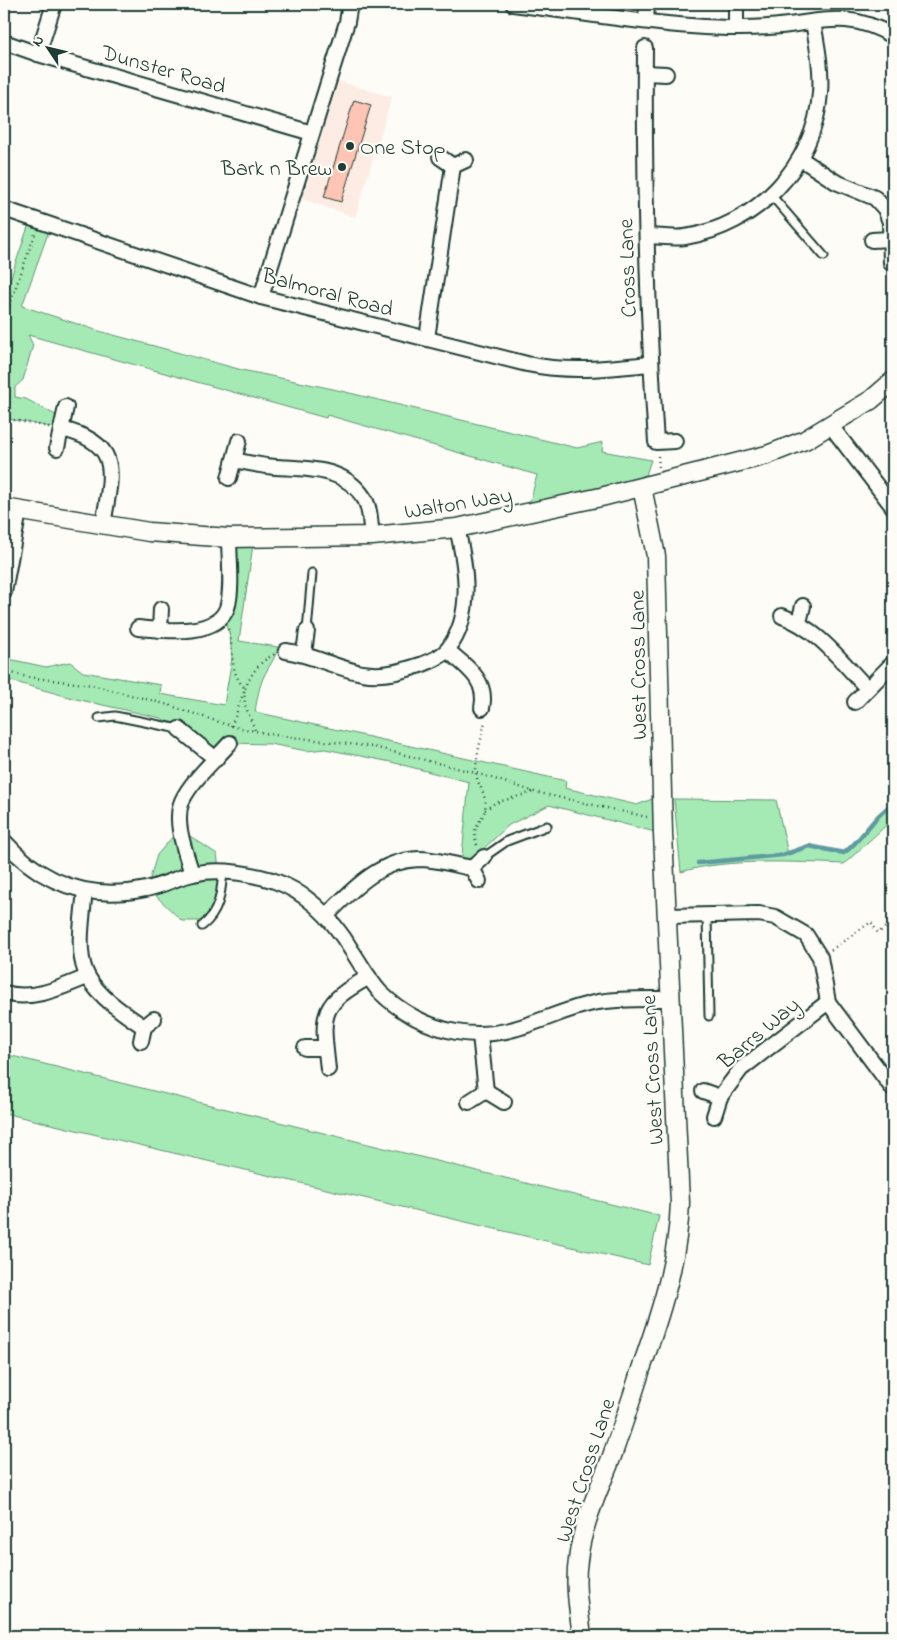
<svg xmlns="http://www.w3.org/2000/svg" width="897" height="1640" font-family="'Indie Flower',sans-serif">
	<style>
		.built { fill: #fdece3 }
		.green { fill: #a5eab5; stroke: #629474 }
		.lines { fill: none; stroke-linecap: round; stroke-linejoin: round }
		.stream { stroke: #5f9ba0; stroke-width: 4.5 }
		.building { fill: #fec5b5; stroke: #1f3d34 }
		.service-casing { stroke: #1f3d34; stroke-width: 11 }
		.minor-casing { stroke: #1f3d34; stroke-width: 18 }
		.tertiary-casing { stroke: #1f3d34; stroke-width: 21 }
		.path { stroke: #1f3d34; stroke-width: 2.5; stroke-dasharray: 1 4; stroke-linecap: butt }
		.service { stroke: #fdfcf7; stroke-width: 7 }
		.minor { stroke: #fdfcf7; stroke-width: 14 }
		.tertiary { stroke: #fdfcf7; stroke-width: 18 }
		.poi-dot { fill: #1f3d34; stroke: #fdfcf7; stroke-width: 2 }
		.labels { text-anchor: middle; stroke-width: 4.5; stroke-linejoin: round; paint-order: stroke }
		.street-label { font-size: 22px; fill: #1f3d34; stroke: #fdfcf7 }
		.poi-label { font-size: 22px; fill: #1f3d34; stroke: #fdfcf7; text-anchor: start }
	</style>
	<rect width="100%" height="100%" fill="#fdfcf7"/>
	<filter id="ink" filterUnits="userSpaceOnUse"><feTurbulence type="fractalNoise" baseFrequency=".02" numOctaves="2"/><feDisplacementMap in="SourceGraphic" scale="10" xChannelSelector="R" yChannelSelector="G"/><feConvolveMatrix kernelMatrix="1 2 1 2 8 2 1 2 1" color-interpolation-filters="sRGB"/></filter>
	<g filter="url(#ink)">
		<polygon class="built" points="338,81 392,97 355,217 302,199"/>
		<g class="green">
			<polygon points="31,218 51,225 22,306 99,331 242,370 333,389 577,448 603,442 602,451 651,460 642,487 527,514 537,475 327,415 326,418 28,335 33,345 23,380 15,387 15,397 26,399 63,419 61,429 4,418 4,285 10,280"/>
			<path d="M229 538H254L239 641 278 647C275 659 269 666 264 676 259 687 257 699 255 712 359 734 463 758 566 781L565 788 637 805 662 795 663 834 549 805 509 825 481 851 484 857 461 866 469 782 391 762 325 749 307 751 270 744 230 743 216 759 187 734 161 718 76 699 4 679V658L46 667 70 662 83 672 161 685 160 694 224 705 232 658 230 635 222 617Z"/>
			<path d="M674 799 776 800 788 854 809 846 844 853C863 839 873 816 893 804V819L844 864C796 862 727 858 681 872Z"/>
			<polygon points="181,830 217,854 222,890 209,921 182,921 155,895 149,882 157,855 174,835"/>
			<polygon points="4,1054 659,1216 648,1265 4,1113"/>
		</g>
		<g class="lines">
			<path class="stream" d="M698 863 783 855 809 846 844 853C863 839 873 816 893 804"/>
		</g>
		<polygon class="building" points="354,100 371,105 341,202 324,197"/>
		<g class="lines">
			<defs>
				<g id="service">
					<polyline points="771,195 824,256"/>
					<polyline points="307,631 312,573"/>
					<polyline points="99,718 115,716 179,729"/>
					<polyline points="484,857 507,841 547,826"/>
					<polyline points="707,915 709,1016"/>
					<path d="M202 926C220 912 221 893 223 872"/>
				</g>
				<g id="minor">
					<path d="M513 4C572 11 632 22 691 26 717 28 742 29 768 27 819 24 844 8 893 36"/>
					<polyline points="646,21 647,4"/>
					<polyline points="736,28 736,4"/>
					<polyline points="4,42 38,54 312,133"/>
					<path d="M645 48C644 180 647 311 656 442L675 441"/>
					<polyline points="38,54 54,4"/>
					<polyline points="645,73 666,74"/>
					<polyline points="440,157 453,166 466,160"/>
					<polyline points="801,159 836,182 875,198 885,209 890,222 891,263"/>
					<path d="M4 209 261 297 527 364C570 373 607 368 650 364"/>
					<path d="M647 236C659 236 673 239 685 237 756 226 815 166 820 93 822 69 817 45 813 22"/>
					<polyline points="872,240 890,239"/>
					<polyline points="261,297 347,22 350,4"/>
					<polyline points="427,338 453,166"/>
					<polyline points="831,426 893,507"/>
					<path d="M61 429C124 443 111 475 103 525"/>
					<polyline points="57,448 66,407"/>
					<path d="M234 460C248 463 262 466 276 467 309 469 344 467 364 498 371 509 370 524 372 536"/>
					<polyline points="229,478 239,441"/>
					<polyline points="4,592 19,511"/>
					<path d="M782 616C818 629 841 661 867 688"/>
					<polyline points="799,622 803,606"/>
					<path d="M138 628C162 630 216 638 227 608 233 590 229 558 229 538"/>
					<polyline points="160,630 161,609"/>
					<path d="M447 650C467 667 488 680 482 708"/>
					<path d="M286 651C313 655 336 668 362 673 380 676 394 673 411 668 422 665 441 658 448 649 474 615 466 566 457 528"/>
					<polyline points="304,653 307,631"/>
					<polyline points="855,702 893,663"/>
					<polyline points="179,729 216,759"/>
					<path d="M4 841C42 884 89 901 146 889 163 886 177 877 193 874 218 868 247 873 272 880 308 892 333 919 352 951 361 964 369 980 380 992 400 1012 428 1027 456 1032 513 1042 546 1012 598 1002 622 998 647 999 670 999"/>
					<path d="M192 874C186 853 173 822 182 801 190 782 216 759 230 743"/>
					<polyline points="479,881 472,868 484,857"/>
					<path d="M85 891C76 969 75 981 144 1027"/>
					<path d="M327 915C352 890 379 860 419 859 436 859 455 865 472 868"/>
					<polyline points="667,916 759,914 775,917 806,935 820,957 828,1002 893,1089"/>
					<path d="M4 993C33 1001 60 988 87 977"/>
					<polyline points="480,1035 486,1091"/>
					<polyline points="141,1041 144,1027 154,1019"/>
					<polyline points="305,1048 325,1048"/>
					<path d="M328 1069C322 1015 318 1005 369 977"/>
					<polyline points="703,1091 720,1097"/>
					<polyline points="469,1102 486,1091 504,1102"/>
					<polyline points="714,1116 720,1097 741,1069 828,1002"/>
				</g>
				<g id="tertiary">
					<polyline points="4,508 149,532 229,538 372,536 457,528 601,497 767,455 805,440 871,400 893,381"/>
					<path d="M582 1636C579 1611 574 1586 578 1560 582 1524 599 1490 612 1456 622 1427 632 1398 641 1369 660 1315 678 1261 680 1203L663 834 656 556 642 487"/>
				</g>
			</defs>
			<use href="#service" class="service-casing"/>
			<use href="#minor" class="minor-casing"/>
			<use href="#tertiary" class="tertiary-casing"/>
			<g class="path">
				<polyline points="4,320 35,234"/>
				<polyline points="4,418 49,427"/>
				<polyline points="658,456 659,468"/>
				<path d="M228 629C235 649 228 671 244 687L245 705 255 730"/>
				<polyline points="4,671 27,677 92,685 165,704 231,726 275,735 374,747 476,773 535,792 647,817"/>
				<path d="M231 726C244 699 245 668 275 654"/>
				<polyline points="485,810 495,803 533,792"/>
				<path d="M477 845C470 825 482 824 485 809 488 794 476 784 476 772 476 755 482 737 485 721"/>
				<polyline points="831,950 871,922 878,933 893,922"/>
			</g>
			<use href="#service" class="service"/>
			<use href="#minor" class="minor"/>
			<use href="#tertiary" class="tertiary"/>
		</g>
	</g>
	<g class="poi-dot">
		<circle cx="350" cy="146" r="5"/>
		<circle cx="342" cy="167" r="5"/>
	</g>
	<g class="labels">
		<g class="street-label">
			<text transform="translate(164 68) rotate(16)" y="8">Dunster Road</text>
			<text transform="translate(626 268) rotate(-92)" y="8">Cross Lane</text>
			<text transform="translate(328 291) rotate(15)" y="8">Balmoral Road</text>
			<text transform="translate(458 502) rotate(-9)" y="8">Walton Way</text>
			<text transform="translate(637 665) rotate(-91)" y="8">West Cross Lane</text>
			<text transform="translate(758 1032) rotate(-40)" y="8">Barrs Way</text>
			<text transform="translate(651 1070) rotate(-93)" y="8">West Cross Lane</text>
			<text transform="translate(584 1470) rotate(-72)" y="8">West Cross Lane</text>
		</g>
		<g class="poi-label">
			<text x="360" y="154">One Stop</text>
			<text x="332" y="175" text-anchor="end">Bark n Brew</text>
		</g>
	</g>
	<rect width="897" height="1640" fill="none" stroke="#fdfcf7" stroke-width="20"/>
	<rect x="10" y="10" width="877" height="1620" fill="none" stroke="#1f3d34" stroke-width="2" filter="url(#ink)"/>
	<g transform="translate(48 48) rotate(305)" stroke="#fdfcf7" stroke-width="4" paint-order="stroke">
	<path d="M0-4L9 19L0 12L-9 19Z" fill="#1f3d34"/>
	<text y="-8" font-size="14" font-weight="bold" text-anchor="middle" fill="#1f3d34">N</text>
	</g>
</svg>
